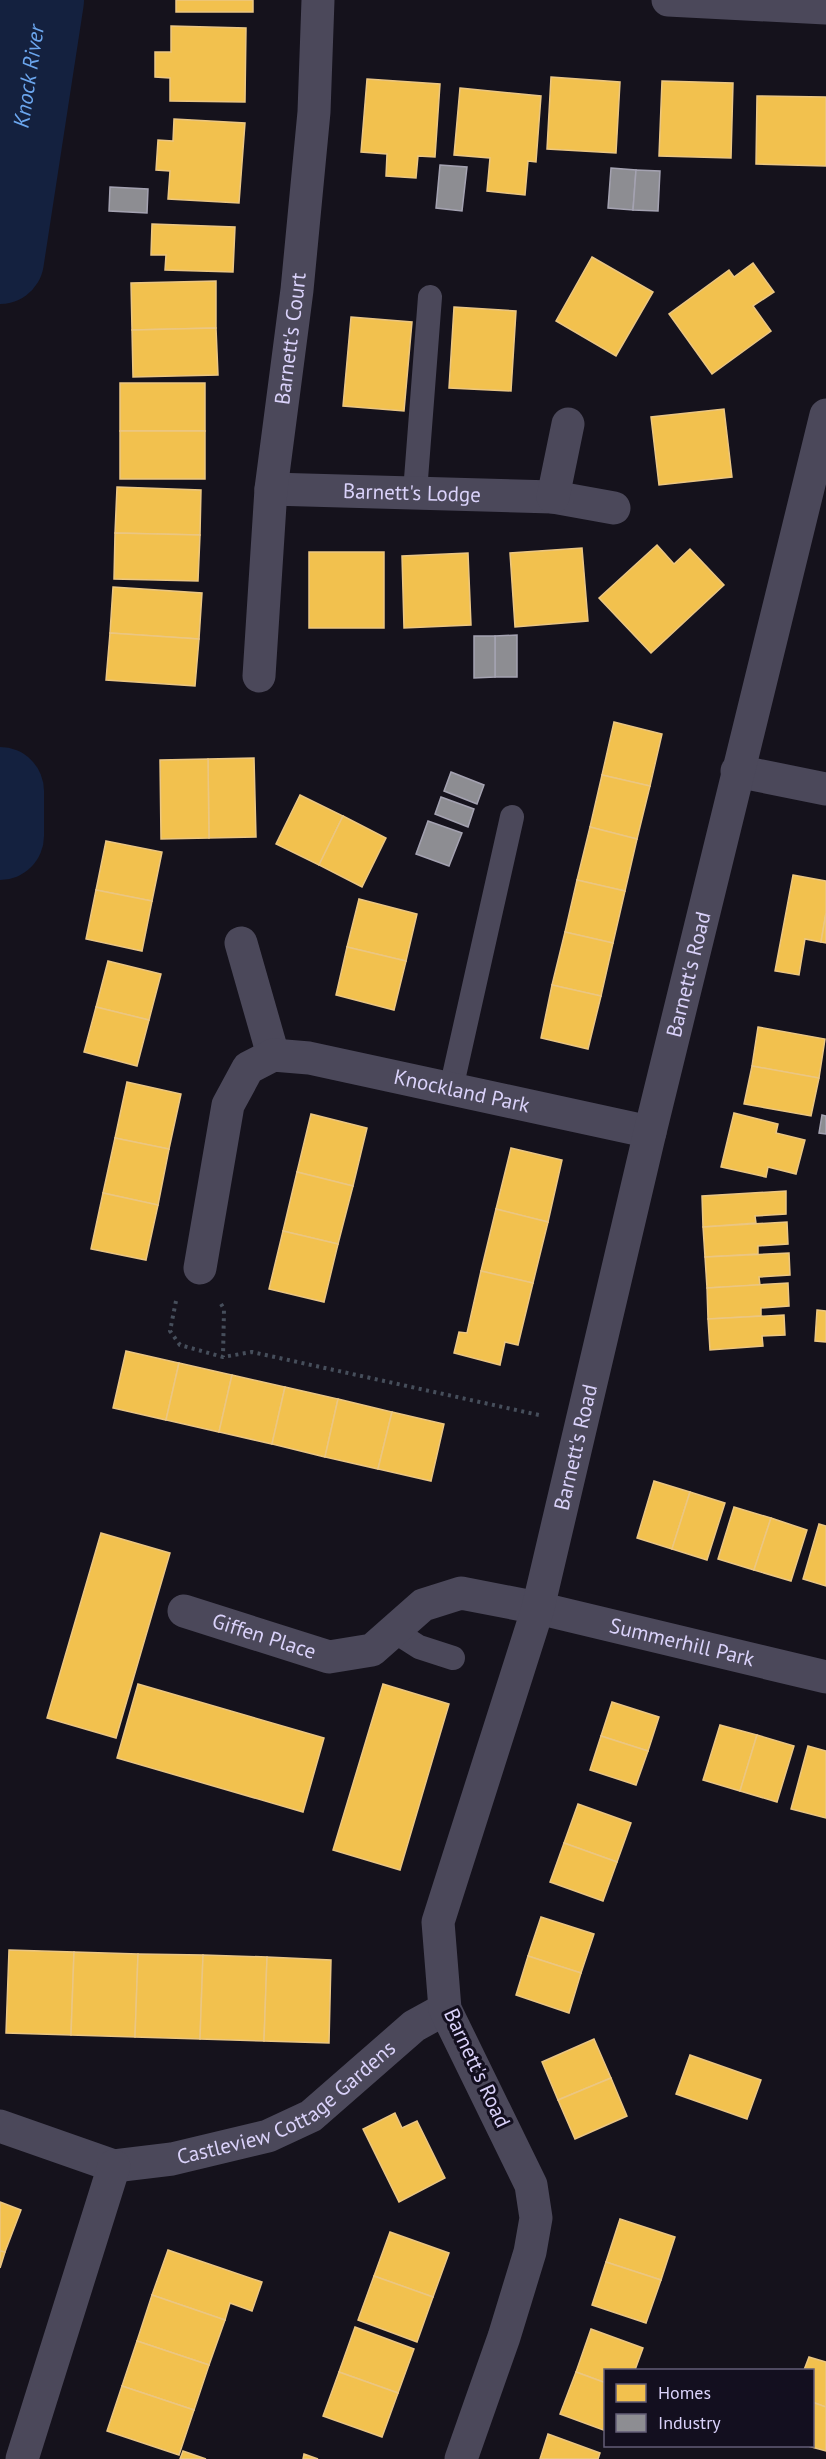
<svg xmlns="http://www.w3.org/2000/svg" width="826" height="2459" font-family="'PT Sans',sans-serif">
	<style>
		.homes { fill: #f2c14e; stroke: #ebc682; stroke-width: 1.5 }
		.industry { fill: #8d8d92; stroke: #a4a2b1; stroke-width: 1.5 }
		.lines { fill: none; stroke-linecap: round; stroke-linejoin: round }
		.river { stroke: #14213f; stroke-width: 88 }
		.path { stroke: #464e5b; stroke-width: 4; stroke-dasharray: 3 4.5; stroke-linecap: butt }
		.service { stroke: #4b485a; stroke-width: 24 }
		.minor { stroke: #4b485a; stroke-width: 33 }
		.labels { text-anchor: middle; stroke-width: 6; stroke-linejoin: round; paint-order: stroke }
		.street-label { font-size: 21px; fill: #dad2fa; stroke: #130f1f }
		.water-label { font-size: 22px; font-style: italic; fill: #6ba6ee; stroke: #130f1f }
	</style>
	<rect width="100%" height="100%" fill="#15121c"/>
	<g class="homes">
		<rect x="176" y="0" width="77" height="12"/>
		<polygon points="171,26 246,28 245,102 170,101 170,78 155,77 155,52 171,52"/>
		<polygon points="551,77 620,82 616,153 547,149"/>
		<polygon points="367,79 440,84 435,157 418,156 416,178 386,176 387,154 361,152"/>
		<polygon points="662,81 733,83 731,158 659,156"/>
		<polygon points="460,88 541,96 536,162 528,161 525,195 487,191 490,158 454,155"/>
		<polygon points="757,96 826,97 826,166 756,164"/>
		<polygon points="174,119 245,123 239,203 168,199 170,171 156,170 158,140 173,141"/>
		<polygon points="152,224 235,227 233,272 165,270 166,255 151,255"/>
		<polygon points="592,257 653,292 616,356 556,321"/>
		<polygon points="753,263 774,292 753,306 771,331 712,374 669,314 729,270 734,277"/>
		<polygon points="216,281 216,328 132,330 131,283"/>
		<polygon points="454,307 516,311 511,391 449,388"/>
		<polygon points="351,317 412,322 404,411 343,406"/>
		<polygon points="216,328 218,375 133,377 132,330"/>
		<rect x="120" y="383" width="85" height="48"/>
		<polygon points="724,409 732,477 659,485 651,417"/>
		<rect x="120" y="431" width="85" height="48"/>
		<polygon points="117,487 201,490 200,535 115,533"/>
		<polygon points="115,533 200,535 198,581 114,579"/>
		<polygon points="657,545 674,564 690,549 724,585 651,653 599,598"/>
		<polygon points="582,548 588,621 515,627 510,553"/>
		<rect x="309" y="552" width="75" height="76"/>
		<polygon points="468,553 471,625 404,628 402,556"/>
		<polygon points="113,587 202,593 199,639 110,633"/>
		<polygon points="110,633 199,639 195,686 106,680"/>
		<polygon points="614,722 662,734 650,786 602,775"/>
		<polygon points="254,758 256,837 209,838 208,759"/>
		<polygon points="208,759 209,838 161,839 160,760"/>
		<polygon points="602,775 650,786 637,839 590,827"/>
		<polygon points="300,795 343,816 319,865 276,844"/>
		<polygon points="343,816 386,838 362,887 319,865"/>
		<polygon points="590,827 637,839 625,891 577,880"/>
		<polygon points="106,841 162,852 152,901 96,890"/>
		<polygon points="793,875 826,881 826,913 821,942 805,939 799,975 775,971"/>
		<polygon points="577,880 625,891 613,943 565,932"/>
		<polygon points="96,890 152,901 142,951 86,939"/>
		<polygon points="359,899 417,914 406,961 347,947"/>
		<polygon points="826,913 826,943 821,942"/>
		<polygon points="565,932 613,943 601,996 552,985"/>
		<polygon points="347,947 406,961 394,1010 336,995"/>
		<polygon points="108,961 161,974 149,1020 96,1007"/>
		<polygon points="552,985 601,996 588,1049 541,1038"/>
		<polygon points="96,1007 149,1020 137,1066 84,1052"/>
		<polygon points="758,1027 825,1039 819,1078 752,1066"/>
		<polygon points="752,1066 819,1078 811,1116 744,1104"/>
		<polygon points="127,1082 181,1094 169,1149 115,1138"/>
		<polygon points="734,1113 778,1124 776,1133 805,1140 796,1174 768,1167 766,1177 721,1167"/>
		<polygon points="311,1114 367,1128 353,1186 297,1172"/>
		<polygon points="115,1138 169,1149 158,1205 103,1193"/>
		<polygon points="511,1148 562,1160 548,1222 496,1209"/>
		<polygon points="297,1172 353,1186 338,1244 283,1231"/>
		<polygon points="786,1191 786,1214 755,1216 756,1223 703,1227 702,1196"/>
		<polygon points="103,1193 158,1205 146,1260 91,1249"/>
		<polygon points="496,1209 548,1222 533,1283 481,1271"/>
		<polygon points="787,1222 788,1244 758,1246 758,1254 705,1257 703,1227"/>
		<polygon points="283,1231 338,1244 324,1302 269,1289"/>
		<polygon points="789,1253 790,1275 759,1277 760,1285 707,1288 705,1257"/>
		<polygon points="481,1271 533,1283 518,1345 505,1342 500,1365 454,1353 459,1332 467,1333"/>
		<polygon points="788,1283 789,1306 761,1308 761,1316 708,1319 707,1288"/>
		<polygon points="817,1310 826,1311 826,1342 815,1341"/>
		<polygon points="784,1315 785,1335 762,1336 763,1346 710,1350 708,1319"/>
		<polygon points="126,1351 179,1363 166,1420 113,1408"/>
		<polygon points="179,1363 232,1375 219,1432 166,1420"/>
		<polygon points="232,1375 285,1387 272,1444 219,1432"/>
		<polygon points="285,1387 338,1399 325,1457 272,1444"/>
		<polygon points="338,1399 392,1412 378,1469 325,1457"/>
		<polygon points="392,1412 444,1424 431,1481 378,1469"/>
		<polygon points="654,1481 690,1492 672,1549 637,1538"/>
		<polygon points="690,1492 725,1503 707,1560 672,1549"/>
		<polygon points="734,1507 771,1518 754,1570 718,1559"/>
		<polygon points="771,1518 807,1530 791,1581 754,1570"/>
		<polygon points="819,1524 826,1526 826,1586 803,1579"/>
		<polygon points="101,1533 170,1553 116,1738 47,1718"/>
		<polygon points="138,1684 324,1738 303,1812 117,1758"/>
		<polygon points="383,1684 449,1704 400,1870 333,1850"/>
		<polygon points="612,1702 659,1717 648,1751 601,1736"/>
		<polygon points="720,1725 757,1735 740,1791 703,1780"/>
		<polygon points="757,1735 794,1746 777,1802 740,1791"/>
		<polygon points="601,1736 648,1751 636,1785 590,1770"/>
		<polygon points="808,1746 826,1751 826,1818 791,1809"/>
		<polygon points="578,1804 631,1823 617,1862 564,1843"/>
		<polygon points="564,1843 617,1862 603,1901 550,1882"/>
		<polygon points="541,1917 594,1934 581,1973 528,1956"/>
		<polygon points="9,1950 74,1952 71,2035 6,2033"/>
		<polygon points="74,1952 138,1954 135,2037 71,2035"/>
		<polygon points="138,1954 203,1955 200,2039 135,2037"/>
		<polygon points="203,1955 267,1957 264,2041 200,2039"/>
		<polygon points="528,1956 581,1973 569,2013 516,1995"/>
		<polygon points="267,1957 331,1960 329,2043 264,2041"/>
		<polygon points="594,2039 611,2078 558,2100 542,2062"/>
		<polygon points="690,2055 761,2080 747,2119 676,2094"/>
		<polygon points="611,2078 627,2116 575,2139 558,2100"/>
		<polygon points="395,2113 402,2128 417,2121 445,2178 399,2202 363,2129"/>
		<polygon points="0,2202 21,2210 5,2252 0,2251"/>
		<polygon points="620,2219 675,2237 661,2280 606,2262"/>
		<polygon points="390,2232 449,2253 433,2297 374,2276"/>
		<polygon points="168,2250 262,2282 252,2311 230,2303 225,2320 152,2295"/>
		<polygon points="0,2251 5,2252 0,2268"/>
		<polygon points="606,2262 661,2280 646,2323 592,2305"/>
		<polygon points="374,2276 433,2297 417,2342 358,2320"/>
		<polygon points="152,2295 225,2320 209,2365 137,2341"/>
		<polygon points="355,2327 414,2349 398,2393 339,2372"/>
		<polygon points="591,2329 643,2348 635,2370 606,2370 606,2383 576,2372"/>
		<polygon points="137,2341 209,2365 194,2410 122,2386"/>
		<polygon points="809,2357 826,2362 826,2407 812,2402 812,2370 804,2370"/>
		<polygon points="339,2372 398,2393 382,2437 323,2416"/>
		<polygon points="576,2372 606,2383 606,2431 560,2414"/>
		<polygon points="122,2386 194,2410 179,2455 107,2431"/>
		<polygon points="812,2402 826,2407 826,2451 808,2446 812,2446"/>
		<polygon points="548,2434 600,2453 598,2459 540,2459"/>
		<polygon points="183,2451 206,2459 180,2459"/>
		<polygon points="304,2454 318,2459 303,2459"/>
	</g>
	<g class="industry">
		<polygon points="440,165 467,167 462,211 436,208"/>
		<polygon points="611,168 636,170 633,210 608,208"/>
		<polygon points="636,170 660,171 658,211 633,210"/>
		<polygon points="110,187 148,189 147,213 109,211"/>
		<polygon points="517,635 517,677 495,677 495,636"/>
		<polygon points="474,636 495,636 495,677 474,678"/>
		<polygon points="451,772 484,785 477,804 444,791"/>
		<polygon points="441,797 474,809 468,827 435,814"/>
		<polygon points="428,821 462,833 449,866 416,854"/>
		<polygon points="822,1115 826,1116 826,1134 819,1133"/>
	</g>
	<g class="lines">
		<g class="river">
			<path id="s1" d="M0 260 40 0"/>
			<polyline points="0,791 0,836"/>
		</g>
		<g class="path">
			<polyline points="176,1301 170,1331 180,1345 223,1357 252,1352 539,1415"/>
			<polyline points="221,1304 224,1309 223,1357"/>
		</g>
		<g class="service">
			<polyline points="415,492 430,297"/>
			<polyline points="451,1089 512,817"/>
			<polyline points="394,1631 419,1647 453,1658"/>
		</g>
		<g class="minor">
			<polyline points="668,0 826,8"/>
			<path id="s2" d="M271 489 553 497 614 508"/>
			<polyline points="553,497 568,424"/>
			<path id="s3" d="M259 676 271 489 297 290 314 112 318 0"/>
			<polyline points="737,771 826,789"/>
			<polyline points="241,943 273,1055"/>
			<path id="s4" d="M200 1268 228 1105 248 1068 273 1055 309 1058 650 1132"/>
			<path id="s5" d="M184 1611 329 1657 372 1650 423 1605 461 1593 538 1608 826 1677"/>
			<path id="s6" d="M0 2126 114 2166 172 2159 268 2136 311 2116 414 2026 445 2009"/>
			<polyline points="22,2459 114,2166"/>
			<path id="s7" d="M461 2459 504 2337 530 2252 536 2218 531 2185 445 2009 438 1922 538 1608 650 1132 826 415"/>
		</g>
	</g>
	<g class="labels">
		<g class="street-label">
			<text dy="7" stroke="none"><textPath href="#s3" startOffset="339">Barnett's Court</textPath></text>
			<text dy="7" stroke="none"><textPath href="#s2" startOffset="141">Barnett's Lodge</textPath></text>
			<text dy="7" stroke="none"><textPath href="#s7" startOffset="1550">Barnett's Road</textPath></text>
			<text dy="7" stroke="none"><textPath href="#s4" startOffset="428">Knockland Park</textPath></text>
			<text dy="7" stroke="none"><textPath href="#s7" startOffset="1064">Barnett's Road</textPath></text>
			<text dy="7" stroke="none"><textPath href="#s5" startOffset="84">Giffen Place</textPath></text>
			<text dy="7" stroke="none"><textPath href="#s5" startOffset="530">Summerhill Park</textPath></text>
			<text transform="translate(477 2068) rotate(65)" y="7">Barnett's Road</text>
			<text dy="7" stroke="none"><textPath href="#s6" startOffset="309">Castleview Cottage Gardens</textPath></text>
		</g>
		<g class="water-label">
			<text dy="8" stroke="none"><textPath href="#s1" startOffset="186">Knock River</textPath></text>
		</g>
	</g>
	<rect x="604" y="2369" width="210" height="78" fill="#130f1f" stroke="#635d77" stroke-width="1.5"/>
	<rect x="616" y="2384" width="30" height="18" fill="#f2c14e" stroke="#635d77" stroke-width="1.5"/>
	<text x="658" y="2399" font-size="18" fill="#dad2fa">Homes</text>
	<rect x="616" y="2414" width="30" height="18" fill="#8d8d92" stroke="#635d77" stroke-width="1.5"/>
	<text x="658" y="2429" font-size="18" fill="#dad2fa">Industry</text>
</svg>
